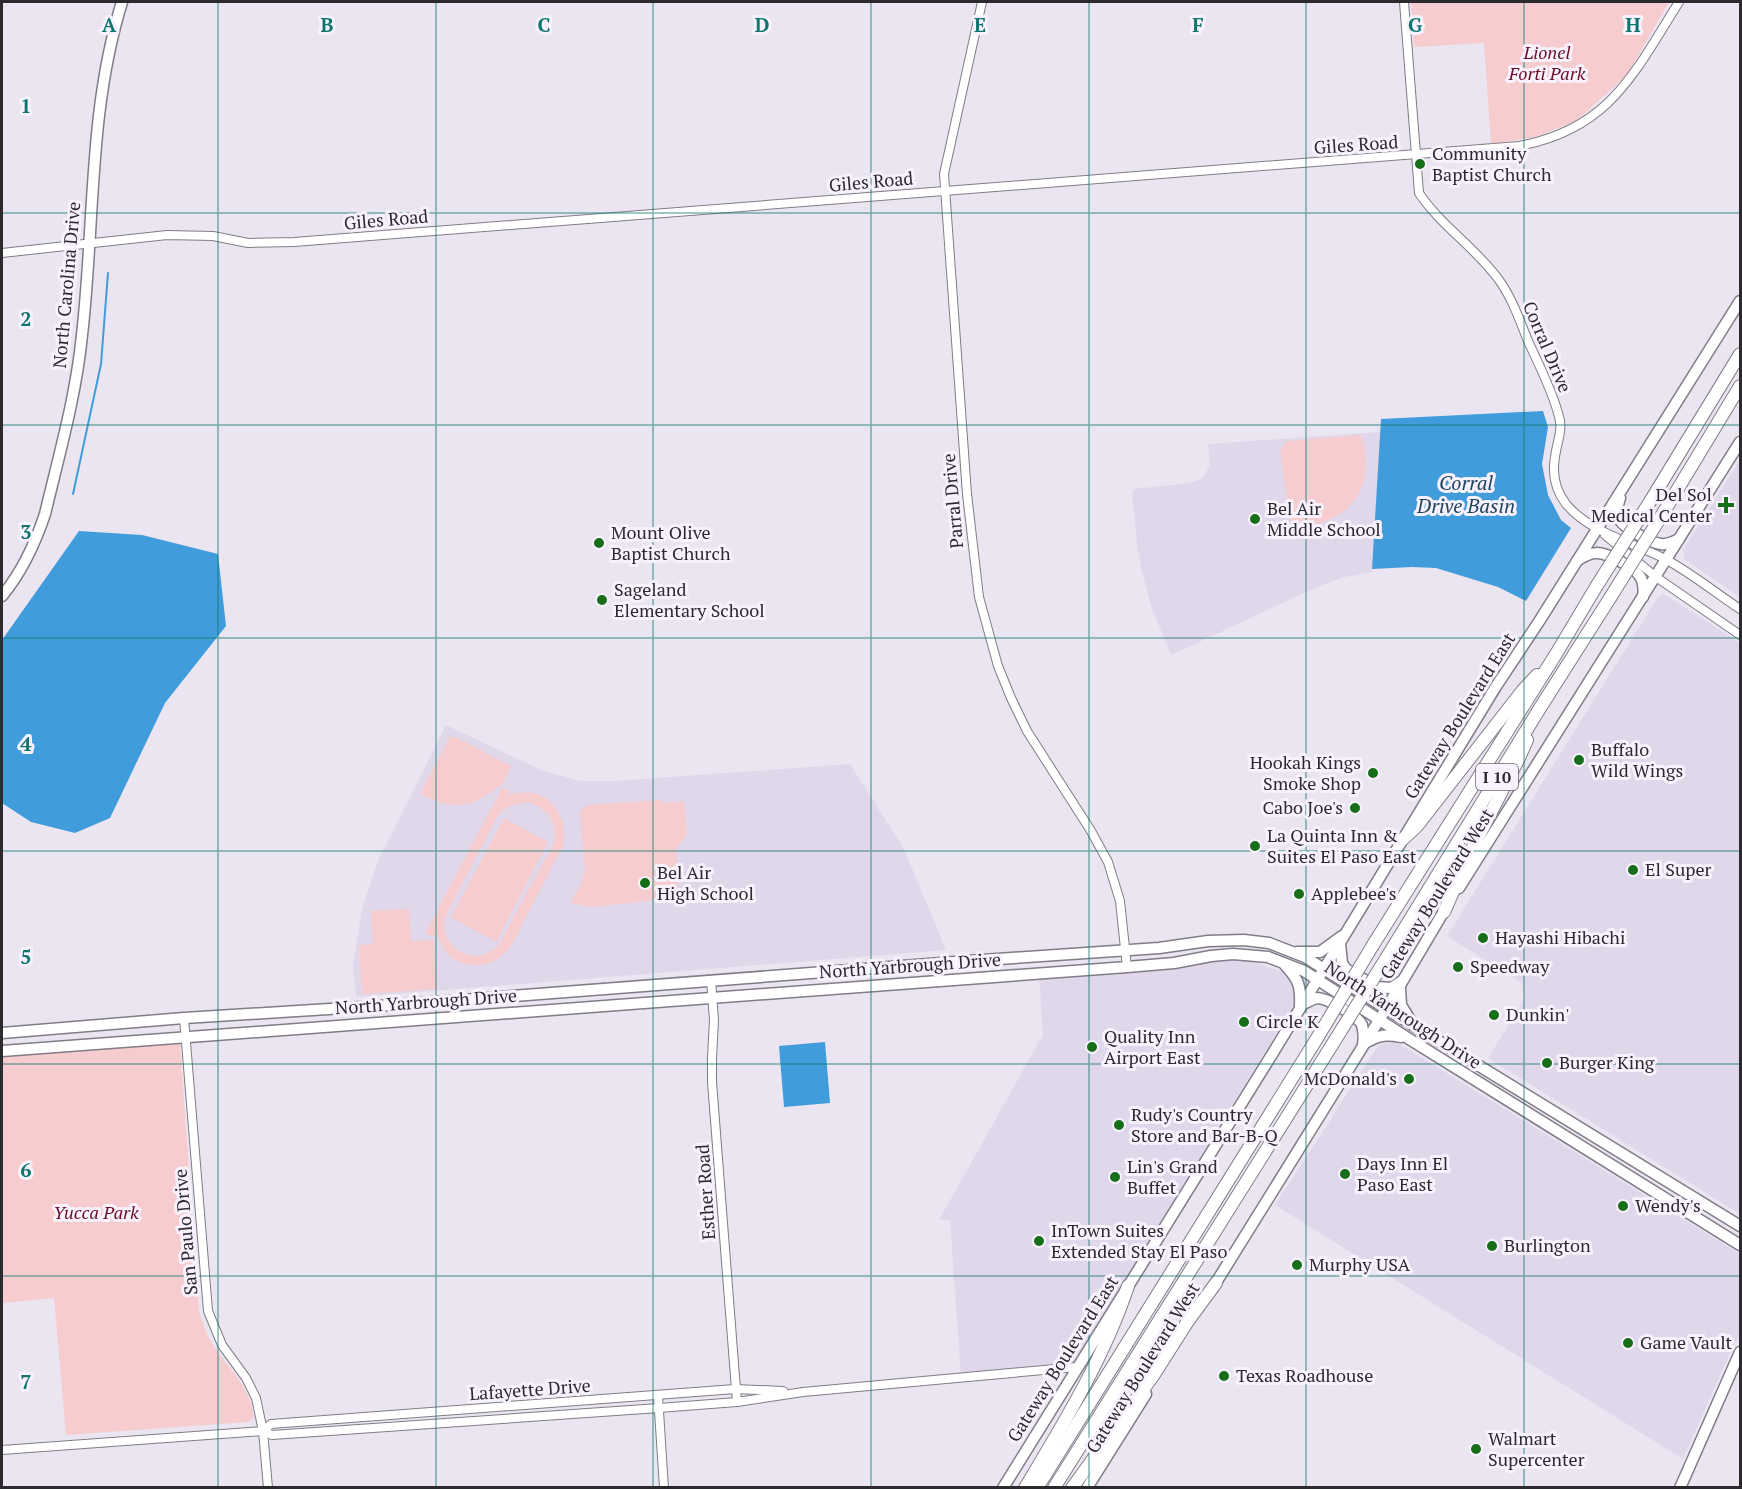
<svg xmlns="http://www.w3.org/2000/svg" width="1742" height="1489" font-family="'PT Serif',serif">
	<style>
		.built { fill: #e0d7ea }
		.green { fill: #f7ccce; fill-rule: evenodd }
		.water { fill: #409cdb }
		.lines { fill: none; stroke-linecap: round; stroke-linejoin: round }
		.stream { stroke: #409cdb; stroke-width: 2 }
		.minor-casing { stroke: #817c87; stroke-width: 10 }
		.major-casing { stroke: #817c87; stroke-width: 13 }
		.highway-casing { stroke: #817c87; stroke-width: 14 }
		.minor { stroke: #fff; stroke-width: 8 }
		.major { stroke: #fff; stroke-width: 10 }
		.highway { stroke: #fff; stroke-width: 12 }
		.highway-bridge-casing { stroke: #817c87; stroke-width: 14; stroke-linecap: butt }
		.highway-bridge { stroke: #fff; stroke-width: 12 }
		.grid { fill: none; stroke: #0f766e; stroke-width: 1.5; stroke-opacity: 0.55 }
		.poi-dot { fill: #166e18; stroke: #f8f2ff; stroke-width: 2 }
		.labels { text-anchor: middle; stroke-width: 6; stroke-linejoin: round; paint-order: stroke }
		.shield { fill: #f8f2ff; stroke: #69666d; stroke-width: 1.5 }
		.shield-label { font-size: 16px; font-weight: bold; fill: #2c2a2f }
		.park-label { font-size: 18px; font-style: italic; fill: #6b0d25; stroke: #f8f2ff }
		.street-label { font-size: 18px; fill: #2c2a2f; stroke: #f8f2ff }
		.poi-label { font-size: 18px; fill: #2c2a2f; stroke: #f8f2ff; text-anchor: start }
		.water-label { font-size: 20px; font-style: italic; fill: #1e445e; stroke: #f8f2ff }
		.grid-label { font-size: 20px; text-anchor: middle; font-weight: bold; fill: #0f766e; stroke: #f8f2ff; stroke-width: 6; stroke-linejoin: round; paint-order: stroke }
	</style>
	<rect width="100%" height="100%" fill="#ebe5f1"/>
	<g class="built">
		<polygon points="1381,432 1372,572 1345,577 1319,586 1171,655 1151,606 1141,568 1137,544 1132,493 1134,489 1190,483 1203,478 1210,465 1208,444"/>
		<polygon points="1740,460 1740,597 1684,559 1683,550"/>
		<polygon points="1664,594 1740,643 1740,1214 1488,1058 1525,999 1522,983 1447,936 1658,597"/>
		<polygon points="446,725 541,770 580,781 616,781 850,764 904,849 946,950 356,997 353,965 362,909 379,858"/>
		<polygon points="1225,960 1249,961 1309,980 1073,1364 961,1376 950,1220 939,1220 1043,1035 1039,976 1189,965"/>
		<polygon points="1393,1040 1740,1254 1740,1334 1730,1353 1683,1459 1275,1205 1378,1046"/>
	</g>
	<g class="green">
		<polygon points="1411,2 1669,2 1627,75 1576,121 1535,137 1491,144 1484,43 1414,47"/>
		<path d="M1361 435C1373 471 1363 509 1323 522 1313 526 1302 524 1291 524L1280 450 1287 441Z"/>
		<path d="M450 737H455L511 766C508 771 506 778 503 783 500 787 495 789 491 792 468 810 445 808 420 793Z"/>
		<path d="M502 788 510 791 509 795C546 784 569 811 563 847 550 870 538 893 526 917 520 928 514 944 505 953 494 964 477 968 462 963 448 958 441 947 436 933L433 937 425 933ZM528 802C549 809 557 822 554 843L498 946C495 948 490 952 486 954 467 961 446 947 444 927 444 922 445 917 447 913L498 815 509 806Z"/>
		<polygon points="661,800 661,803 684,801 687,834 676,849 678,884 663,899 592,907 571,903 585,874 580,811 587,805"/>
		<polygon points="504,818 548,842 496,942 451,917"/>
		<polygon points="409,909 411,941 434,940 437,989 362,994 359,945 373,944 371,911"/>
		<path d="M173 1042 180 1045 199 1311C202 1320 204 1329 209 1338 224 1365 250 1384 254 1417L248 1422 66 1435 54 1298 2 1303V1055Z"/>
	</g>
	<g class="water">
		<polygon points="1543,411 1548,427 1542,464 1548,495 1561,520 1571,528 1526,601 1498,587 1436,568 1412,567 1372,569 1381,419"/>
		<polygon points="79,531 142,535 218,554 226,626 165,703 110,818 75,833 31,822 2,803 2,640"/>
		<polygon points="825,1042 830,1103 784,1107 779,1046"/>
	</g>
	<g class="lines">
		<polyline class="stream" points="73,494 101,364 108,273"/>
		<defs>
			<g id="minor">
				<polyline points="982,2 944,174 967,494 979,597 998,666 1011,698 1027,731 1091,831 1108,862 1120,901 1127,967"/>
				<path d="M1404 2 1419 193C1441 226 1476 248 1499 280 1512 298 1520 321 1528 341 1539 365 1551 388 1558 413 1564 429 1557 441 1555 457 1552 474 1556 491 1566 504 1590 533 1633 542 1665 559 1690 572 1717 594 1740 609"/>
				<path d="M2 253 167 235 213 236 248 243 294 242 1519 146C1610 129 1634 73 1679 2"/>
				<polyline points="1605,535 1656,577 1740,635"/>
				<polyline points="711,980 714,1020 712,1058 712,1082 737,1402"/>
				<polyline points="184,1018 208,1311 222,1345 246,1378 256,1398 263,1431 268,1488"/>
				<polyline points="658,1396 664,1488"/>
				<polyline points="263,1431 271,1424 735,1389 783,1391"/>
				<polyline points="2,1450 263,1431 272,1435 659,1408 737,1402 803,1392 1077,1367"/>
			</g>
			<g id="major">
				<path d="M1620 498C1618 504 1616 511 1618 517 1621 527 1651 543 1661 544 1668 545 1673 542 1679 539"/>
				<path d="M1578 560C1583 557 1589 553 1596 553 1606 552 1636 568 1641 578 1644 584 1644 590 1643 597"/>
				<path d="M2 596C22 572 35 544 45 514 59 455 76 396 82 335 95 222 88 112 122 2"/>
				<polyline points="1459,888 1740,442"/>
				<polyline points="1340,944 1342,963 1346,969 1377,987 1391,988 1402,981"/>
				<polyline points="1297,952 1320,952 1342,936"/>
				<path d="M1285 965C1299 980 1301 986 1300 1007"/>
				<polyline points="1400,988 1401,1005 1412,1023"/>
				<path d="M1303 1004C1308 1002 1312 999 1317 998 1327 998 1358 1016 1362 1025 1364 1032 1364 1038 1363 1045"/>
				<polyline points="2,1033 184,1018 409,1004 954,962 1159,948 1208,941 1244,940 1269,943 1305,957 1414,1026 1740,1226"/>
				<path d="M1367 1042C1379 1035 1387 1034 1401 1037"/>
				<polyline points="2,1051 1127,967 1174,963 1211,956 1233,954 1268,957 1304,971 1406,1037 1740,1245"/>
				<polyline points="1212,1289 1386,1009 1447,906"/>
				<polyline points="1003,1488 1271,1056 1495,688 1540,620 1740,301"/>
				<polyline points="1087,1488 1146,1394"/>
				<polyline points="1680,1488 1740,1352"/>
			</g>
			<g id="highway">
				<polyline points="1651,500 1740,354"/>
				<polyline points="1665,510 1740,386"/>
				<polyline points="1402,840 1417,826 1523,690 1537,675"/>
				<polyline points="1444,912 1471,851 1519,758 1527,740"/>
				<polyline points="1373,945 1556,654 1596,587"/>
				<polyline points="1387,957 1540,708 1610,598"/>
				<path d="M1025 1488C1064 1423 1104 1358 1128 1286"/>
				<polyline points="1037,1488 1319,1035"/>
				<polyline points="1054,1488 1332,1045"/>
				<polyline points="1072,1488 1153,1376 1188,1321 1216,1283"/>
			</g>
		</defs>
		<use href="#minor" class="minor-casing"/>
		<use href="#major" class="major-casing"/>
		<use href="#highway" class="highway-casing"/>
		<use href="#minor" class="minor"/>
		<use href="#major" class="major"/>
		<use href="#highway" class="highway"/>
		<defs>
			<g id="highway-bridge">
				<polyline points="1596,587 1651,500"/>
				<polyline points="1610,598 1665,510"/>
				<polyline points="1319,1035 1373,945"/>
				<polyline points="1332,1045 1387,957"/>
			</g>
		</defs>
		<use href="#highway-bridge" class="highway-bridge-casing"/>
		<use href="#highway-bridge" class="highway-bridge"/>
	</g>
	<path class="grid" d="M218 2V1488M436 2V1488M653 2V1488M871 2V1488M1089 2V1488M1306 2V1488M1524 2V1488M2 213H1740M2 425H1740M2 638H1740M2 851H1740M2 1064H1740M2 1276H1740"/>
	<g class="poi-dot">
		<circle cx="1420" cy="164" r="6"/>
		<path d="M1723 496h6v6h6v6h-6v6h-6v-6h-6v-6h6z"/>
		<circle cx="1255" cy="519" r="6"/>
		<circle cx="599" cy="543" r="6"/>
		<circle cx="602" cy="600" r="6"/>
		<circle cx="1579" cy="760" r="6"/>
		<circle cx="1373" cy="773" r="6"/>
		<circle cx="1355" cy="808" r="6"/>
		<circle cx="1255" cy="846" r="6"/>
		<circle cx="1633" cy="870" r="6"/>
		<circle cx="645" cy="883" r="6"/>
		<circle cx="1299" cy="894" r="6"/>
		<circle cx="1483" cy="938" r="6"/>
		<circle cx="1458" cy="967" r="6"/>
		<circle cx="1494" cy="1015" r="6"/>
		<circle cx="1244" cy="1022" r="6"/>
		<circle cx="1092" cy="1047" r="6"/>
		<circle cx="1547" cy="1063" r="6"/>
		<circle cx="1409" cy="1079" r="6"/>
		<circle cx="1119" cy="1125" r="6"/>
		<circle cx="1345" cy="1174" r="6"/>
		<circle cx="1115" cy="1177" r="6"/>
		<circle cx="1623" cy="1206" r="6"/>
		<circle cx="1039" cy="1241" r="6"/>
		<circle cx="1492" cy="1246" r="6"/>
		<circle cx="1297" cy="1265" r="6"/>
		<circle cx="1628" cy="1343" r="6"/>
		<circle cx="1224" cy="1376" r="6"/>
		<circle cx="1476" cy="1449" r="6"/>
	</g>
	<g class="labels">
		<rect class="shield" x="1476" y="764" width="42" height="26" rx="4.5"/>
		<g class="shield-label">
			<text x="1497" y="783">I 10</text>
		</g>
		<g class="park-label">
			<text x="1547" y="59">Lionel<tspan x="1547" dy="21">Forti Park</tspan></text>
			<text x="96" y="1219">Yucca Park</text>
		</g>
		<g class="street-label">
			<text transform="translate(1356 145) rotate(-4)" y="6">Giles Road</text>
			<text transform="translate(871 182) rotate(-5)" y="6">Giles Road</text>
			<text transform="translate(386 220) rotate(-5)" y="6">Giles Road</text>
			<text transform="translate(67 285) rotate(-85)" y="6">North Carolina Drive</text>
			<text transform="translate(1547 347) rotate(67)" y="6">Corral Drive</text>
			<text transform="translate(953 501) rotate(-95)" y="6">Parral Drive</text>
			<text transform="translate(1460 716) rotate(-58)" y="6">Gateway Boulevard East</text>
			<text transform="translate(1437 894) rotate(-58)" y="6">Gateway Boulevard West</text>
			<text transform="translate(910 966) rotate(-4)" y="6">North Yarbrough Drive</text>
			<text transform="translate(426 1002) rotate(-4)" y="6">North Yarbrough Drive</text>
			<text transform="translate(1403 1015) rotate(33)" y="6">North Yarbrough Drive</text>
			<text transform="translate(706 1192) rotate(-94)" y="6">Esther Road</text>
			<text transform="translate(186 1232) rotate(-95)" y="6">San Paulo Drive</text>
			<text transform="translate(1063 1359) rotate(-58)" y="6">Gateway Boulevard East</text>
			<text transform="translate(1143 1368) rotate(-58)" y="6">Gateway Boulevard West</text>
			<text transform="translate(530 1390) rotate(-4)" y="6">Lafayette Drive</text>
		</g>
		<g class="poi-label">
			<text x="1432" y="160">Community<tspan x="1432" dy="21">Baptist Church</tspan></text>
			<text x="1712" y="501" text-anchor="end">Del Sol<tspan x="1712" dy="21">Medical Center</tspan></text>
			<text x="1267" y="515">Bel Air<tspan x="1267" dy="21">Middle School</tspan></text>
			<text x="611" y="539">Mount Olive<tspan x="611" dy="21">Baptist Church</tspan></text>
			<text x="614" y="596">Sageland<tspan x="614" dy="21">Elementary School</tspan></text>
			<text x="1591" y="756">Buffalo<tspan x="1591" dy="21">Wild Wings</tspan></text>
			<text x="1361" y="769" text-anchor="end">Hookah Kings<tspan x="1361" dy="21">Smoke Shop</tspan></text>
			<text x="1343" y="814" text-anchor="end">Cabo Joe's</text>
			<text x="1267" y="842">La Quinta Inn &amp;<tspan x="1267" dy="21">Suites El Paso East</tspan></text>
			<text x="1645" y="876">El Super</text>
			<text x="657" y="879">Bel Air<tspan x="657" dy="21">High School</tspan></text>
			<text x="1311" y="900">Applebee's</text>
			<text x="1495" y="944">Hayashi Hibachi</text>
			<text x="1470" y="973">Speedway</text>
			<text x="1506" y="1021">Dunkin'</text>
			<text x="1256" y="1028">Circle K</text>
			<text x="1104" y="1043">Quality Inn<tspan x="1104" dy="21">Airport East</tspan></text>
			<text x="1559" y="1069">Burger King</text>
			<text x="1397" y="1085" text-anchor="end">McDonald's</text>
			<text x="1131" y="1121">Rudy's Country<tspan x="1131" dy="21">Store and Bar-B-Q</tspan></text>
			<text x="1357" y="1170">Days Inn El<tspan x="1357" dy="21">Paso East</tspan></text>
			<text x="1127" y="1173">Lin's Grand<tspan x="1127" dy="21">Buffet</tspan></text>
			<text x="1635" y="1212">Wendy's</text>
			<text x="1051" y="1237">InTown Suites<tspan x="1051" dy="21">Extended Stay El Paso</tspan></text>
			<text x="1504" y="1252">Burlington</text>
			<text x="1309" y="1271">Murphy USA</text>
			<text x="1640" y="1349">Game Vault</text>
			<text x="1236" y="1382">Texas Roadhouse</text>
			<text x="1488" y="1445">Walmart<tspan x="1488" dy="21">Supercenter</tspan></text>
		</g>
		<g class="water-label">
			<text x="1466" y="490">Corral<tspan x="1466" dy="23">Drive Basin</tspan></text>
		</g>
	</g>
	<g class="grid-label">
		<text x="109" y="32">A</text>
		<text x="327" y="32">B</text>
		<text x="544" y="32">C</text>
		<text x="762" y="32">D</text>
		<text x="980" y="32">E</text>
		<text x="1198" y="32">F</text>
		<text x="1415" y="32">G</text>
		<text x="1633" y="32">H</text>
		<text x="26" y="113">1</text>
		<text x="26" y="326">2</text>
		<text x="26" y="539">3</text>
		<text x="26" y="751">4</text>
		<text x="26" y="964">5</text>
		<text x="26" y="1177">6</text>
		<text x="26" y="1389">7</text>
	</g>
	<rect width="1742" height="1489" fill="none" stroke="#2c2a2f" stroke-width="6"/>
</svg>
